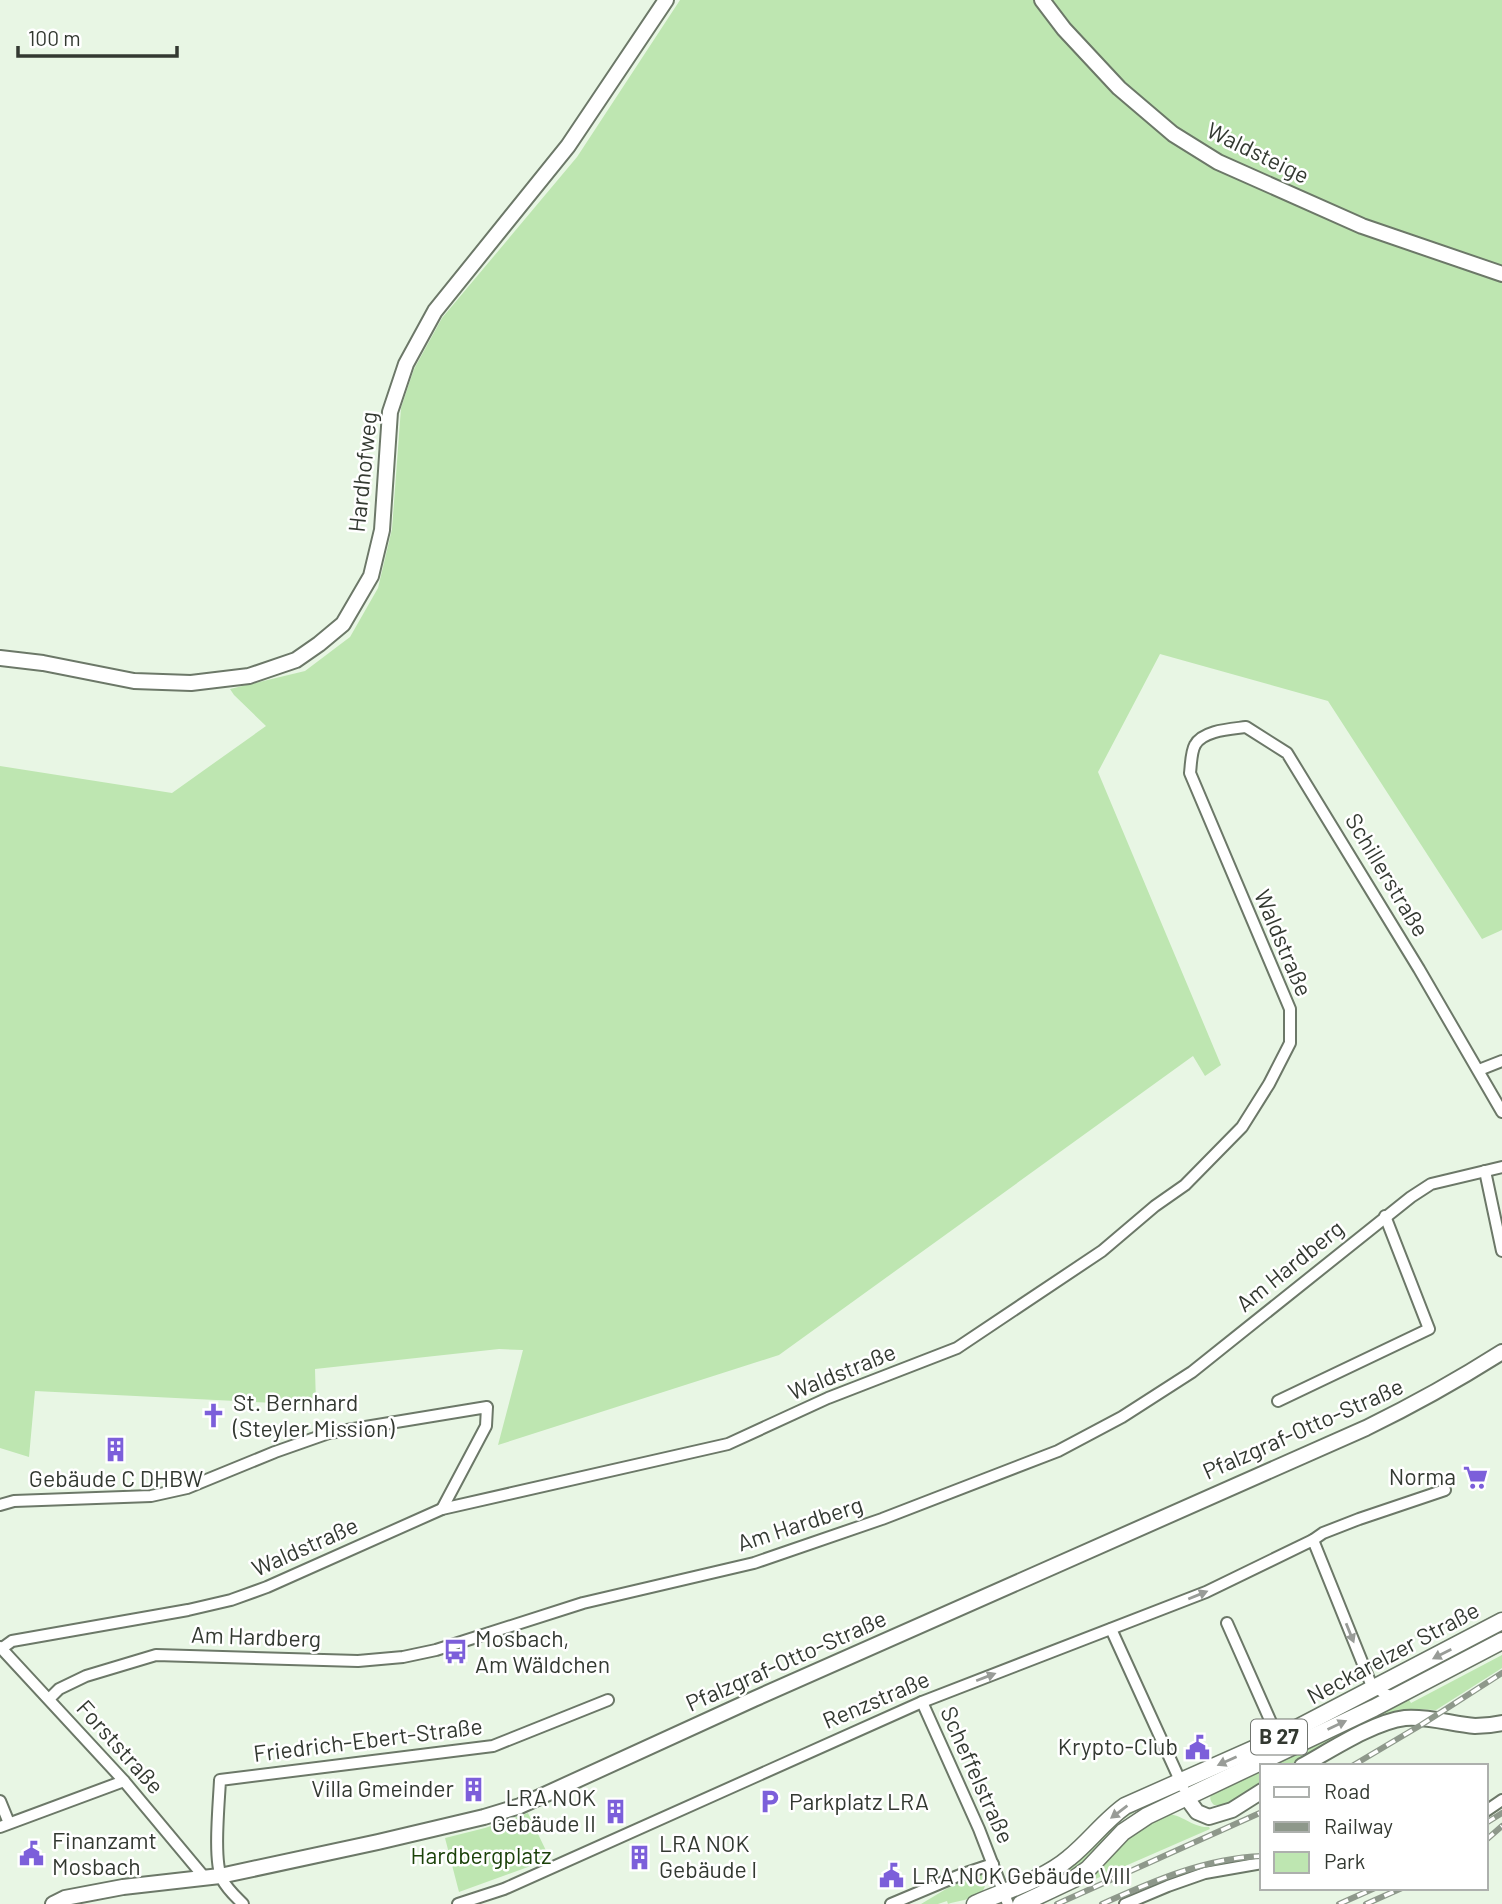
<svg xmlns="http://www.w3.org/2000/svg" width="1502" height="1904" font-family="Barlow,sans-serif">
	<style>
		.green { fill: #bee6b1 }
		.lines { fill: none; stroke-linecap: round; stroke-linejoin: round }
		.street-casing { stroke: #6c7868; stroke-width: 14 }
		.secondary-casing { stroke: #6c7868; stroke-width: 18 }
		.primary-casing { stroke: #6c7868; stroke-width: 19 }
		.street { stroke: #fff; stroke-width: 10 }
		.secondary { stroke: #fff; stroke-width: 14 }
		.primary { stroke: #fff; stroke-width: 16 }
		.rail-casing { stroke: #8e988b; stroke-width: 6 }
		.rail { stroke: #fff; stroke-width: 3.5; stroke-dasharray: 10; stroke-linecap: butt }
		.oneway { fill: #999c98 }
		.labels { text-anchor: middle; stroke-width: 5; stroke-linejoin: round; paint-order: stroke }
		.shield { fill: #fff; stroke: #70746f; stroke-width: 2 }
		.shield-label { font-size: 21px; font-weight: bold; fill: #333931 }
		.street-label { font-size: 23px; fill: #333931; stroke: #fff }
		.poi-label { font-size: 23px; fill: #333931; stroke: #fff; text-anchor: start }
		.park-label { font-size: 23px; fill: #1b4209; stroke: #fff }
	</style>
	<rect width="100%" height="100%" fill="#e8f6e4"/>
	<g class="green">
		<polygon points="680,0 1502,0 1502,930 1482,939 1328,701 1160,654 1098,772 1221,1065 1205,1076 1193,1056 779,1355 498,1445 523,1350 499,1349 315,1369 316,1405 35,1391 29,1457 0,1448 0,766 172,793 266,726 234,695 230,689 305,671 350,637 378,588 392,529 401,408 414,369 442,318 577,157"/>
		<polygon points="1502,1655 1502,1668 1436,1710 1415,1709 1393,1712 1376,1718 1294,1762 1291,1766 1266,1766 1408,1698 1411,1703"/>
		<path d="M1262 1768V1784L1227 1805H1214C1210 1801 1209 1798 1212 1792Z"/>
		<polygon points="1146,1805 1119,1822 1108,1838 1086,1860 1052,1882 1026,1891 1117,1819"/>
		<polygon points="528,1813 550,1859 459,1892 445,1838 485,1828"/>
		<path d="M1166 1814C1183 1814 1192 1828 1209 1827L1210 1829 1084 1884 1082 1878 1130 1834Z"/>
		<path d="M975 1874H981L984 1877C991 1899 963 1899 948 1904L947 1901 938 1904H921L956 1883V1880Z"/>
	</g>
	<g class="lines">
		<defs>
			<g id="street">
				<polyline points="1479,1070 1502,1061"/>
				<polyline points="1485,1171 1502,1251"/>
				<polyline points="1278,1401 1429,1329 1385,1216"/>
				<polyline points="0,1505 14,1501 151,1496 187,1488 275,1452 329,1433 487,1407 486,1426 442,1509"/>
				<polyline points="1313,1540 1323,1533 1359,1519 1445,1490"/>
				<polyline points="1227,1623 1278,1738"/>
				<polyline points="1111,1629 1183,1787"/>
				<polyline points="0,1647 124,1781 205,1878"/>
				<path d="M1 1649 12 1641 188 1610 231 1600 267 1587 442 1509 728 1444 828 1398 957 1348 1102 1251 1155 1206 1185 1185 1242 1127 1269 1084 1290 1043V1009L1190 773C1191 765 1191 752 1195 745 1203 730 1232 729 1246 727L1287 753 1419 969 1502 1112"/>
				<polyline points="49,1699 59,1689 86,1676 156,1655 358,1661 403,1657 436,1650 583,1603 754,1563 882,1519 1058,1451 1122,1417 1192,1372 1411,1197 1431,1184 1502,1167"/>
				<polyline points="922,1702 979,1829 1008,1904"/>
				<polyline points="0,1801 9,1823"/>
				<polyline points="1486,1811 1502,1800"/>
				<polyline points="0,1827 124,1781"/>
				<path d="M243 1904C235 1896 227 1889 222 1879 213 1861 219 1803 220 1780L493 1746 608 1700"/>
				<polyline points="458,1904 504,1889 922,1702 1206,1592 1313,1540 1371,1684 1385,1694 1394,1697"/>
				<polyline points="891,1904 960,1875 993,1864"/>
				<polyline points="1125,1904 1168,1886 1205,1873 1262,1863"/>
			</g>
			<g id="secondary">
				<polyline points="1042,0 1064,29 1119,88 1173,134 1218,162 1362,226 1502,274"/>
				<polyline points="0,658 43,663 134,681 191,683 249,676 296,660 319,644 343,624 371,576 382,530 390,412 406,364 435,311 568,146 666,0"/>
				<path d="M1302 1766C1331 1750 1373 1722 1405 1718 1428 1716 1452 1724 1475 1726 1484 1726 1493 1725 1502 1723"/>
				<polyline points="1186,1797 1197,1812 1209,1817 1232,1810 1262,1791"/>
				<path d="M53 1904 65 1898 123 1887 220 1876 378 1842 484 1817 520 1806 754 1699 1366 1428C1413 1405 1458 1380 1502 1352"/>
			</g>
			<g id="primary">
				<path d="M975 1904C1006 1890 1043 1880 1069 1858 1089 1842 1104 1821 1125 1806L1278 1738 1502 1621"/>
				<polyline points="1021,1904 1074,1879 1088,1869 1123,1832 1147,1816 1374,1708 1502,1641"/>
			</g>
		</defs>
		<use href="#street" class="street-casing"/>
		<use href="#secondary" class="secondary-casing"/>
		<use href="#primary" class="primary-casing"/>
		<use href="#street" class="street"/>
		<use href="#secondary" class="secondary"/>
		<use href="#primary" class="primary"/>
		<defs>
			<g id="rail">
				<polyline points="1352,1766 1421,1725 1502,1673"/>
				<polyline points="1486,1823 1502,1813"/>
				<polyline points="1486,1840 1502,1826"/>
				<polyline points="1057,1904 1262,1812"/>
				<path d="M1102 1904C1153 1881 1205 1858 1262 1856"/>
				<polyline points="1339,1904 1375,1888"/>
				<polyline points="1366,1904 1402,1888"/>
			</g>
		</defs>
		<use href="#rail" class="rail-casing"/>
		<use href="#rail" class="rail"/>
	</g>
	<defs><path id="oneway-solid" d="M-6-.8H1V-3.2L6.5 0L1 3.2V.8H-6Z" transform="scale(1.75)"/></defs>
	<g class="oneway">
		<use href="#oneway-solid" transform="translate(1198 1595) rotate(-22)"/>
		<use href="#oneway-solid" transform="translate(1350 1633) rotate(68)"/>
		<use href="#oneway-solid" transform="translate(1442 1654) rotate(153)"/>
		<use href="#oneway-solid" transform="translate(986 1677) rotate(-21)"/>
		<use href="#oneway-solid" transform="translate(1337 1725) rotate(-25)"/>
		<use href="#oneway-solid" transform="translate(1227 1761) rotate(156)"/>
		<use href="#oneway-solid" transform="translate(1119 1812) rotate(143)"/>
	</g>
	<defs>
		<symbol id="church-bare" viewBox="-9 -9 18 18"><path d="M-1.2-6h2.4v3.5h3.3v2.4h-3.3V6h-2.4V-.1h-3.3v-2.4h3.3Z" fill="#7c5fda" stroke="#fff" stroke-width="2.5" paint-order="stroke"/></symbol>
		<symbol id="building-bare" viewBox="-9 -9 18 18"><path d="M-4-6H4V6H1V3H-1V6H-4ZM-2.5-4.3h1.7v1.8h-1.7ZM.8-4.3h1.7v1.8H.8ZM-2.5-1h1.7V.8h-1.7ZM.8-1h1.7V.8H.8Z" fill="#7c5fda" stroke="#fff" stroke-width="2.5" paint-order="stroke"/></symbol>
		<symbol id="supermarket-bare" viewBox="-9 -9 18 18"><path d="M-6-5.5h2.5l.6 2H6L4.5 2H-2.5L-4.4-4H-6ZM-1.5 3.2a1.3 1.3 0 1 0 .1 0ZM3 3.2a1.3 1.3 0 1 0 .1 0Z" fill="#7c5fda" stroke="#fff" stroke-width="2.5" paint-order="stroke"/></symbol>
		<symbol id="bus-bare" viewBox="-9 -9 18 18"><path d="M-5-6H5V4H4V6H2V4H-2V6H-4V4H-5ZM-3.5-4V0h7V-4ZM-3.5 1.2v1.5H-2V1.2ZM2 1.2v1.5H3.5V1.2Z" fill="#7c5fda" stroke="#fff" stroke-width="2.5" paint-order="stroke"/></symbol>
		<symbol id="civic-bare" viewBox="-9 -9 18 18"><path d="M-.6-6.5H3V-4.5H.6V-3L4-1V1h2V6H-6V1h2V-1L-.6-3ZM-1.2 2.5V6h2.4V2.5Z" fill="#7c5fda" stroke="#fff" stroke-width="2.5" paint-order="stroke"/></symbol>
		<symbol id="parking-bare" viewBox="-9 -9 18 18"><path d="M-3.5-5.5H1a3.5 3.5 0 0 1 0 7H-1V5.5H-3.5ZM-1-3.4V-.6H.8a1.4 1.4 0 0 0 0-2.8Z" fill="#7c5fda" stroke="#fff" stroke-width="2.5" paint-order="stroke"/></symbol>
	</defs>
	<g fill-rule="evenodd">
		<use href="#church-bare" x="196" y="1398" width="35" height="35"/>
		<use href="#building-bare" x="98" y="1432" width="35" height="35"/>
		<use href="#supermarket-bare" x="1458" y="1460" width="35" height="35"/>
		<use href="#bus-bare" x="438" y="1634" width="35" height="35"/>
		<use href="#civic-bare" x="1180" y="1730" width="35" height="35"/>
		<use href="#building-bare" x="456" y="1772" width="35" height="35"/>
		<use href="#parking-bare" x="752" y="1784" width="35" height="35"/>
		<use href="#building-bare" x="598" y="1794" width="35" height="35"/>
		<use href="#civic-bare" x="14" y="1836" width="35" height="35"/>
		<use href="#building-bare" x="622" y="1840" width="35" height="35"/>
		<use href="#civic-bare" x="874" y="1858" width="35" height="35"/>
	</g>
	<g class="labels">
		<rect class="shield" x="1251" y="1719.5" width="56" height="35" rx="5"/>
		<g class="shield-label">
			<text x="1279" y="1744">B 27</text>
		</g>
		<g class="street-label">
			<text transform="translate(1258 153) rotate(26)" y="8">Waldsteige</text>
			<text transform="translate(363 472) rotate(-84)" y="8">Hardhofweg</text>
			<text transform="translate(1387 875) rotate(59)" y="8">Schillerstraße</text>
			<text transform="translate(1283 943) rotate(67)" y="8">Waldstraße</text>
			<text transform="translate(1290 1266) rotate(-39)" y="8">Am Hardberg</text>
			<text transform="translate(842 1372) rotate(-22)" y="8">Waldstraße</text>
			<text transform="translate(1303 1429) rotate(-24)" y="8">Pfalzgraf-Otto-Straße</text>
			<text transform="translate(800 1524) rotate(-18)" y="8">Am Hardberg</text>
			<text transform="translate(305 1547) rotate(-24)" y="8">Waldstraße</text>
			<text transform="translate(256 1637) rotate(2)" y="8">Am Hardberg</text>
			<text transform="translate(1393 1653) rotate(-28)" y="8">Neckarelzer Straße</text>
			<text transform="translate(786 1661) rotate(-24)" y="8">Pfalzgraf-Otto-Straße</text>
			<text transform="translate(876 1700) rotate(-23)" y="8">Renzstraße</text>
			<text transform="translate(368 1740) rotate(-7)" y="8">Friedrich-Ebert-Straße</text>
			<text transform="translate(120 1747) rotate(48)" y="8">Forststraße</text>
			<text transform="translate(977 1775) rotate(66)" y="8">Scheffelstraße</text>
		</g>
		<g class="poi-label">
			<text x="233" y="1411">St. Bernhard<tspan x="233" dy="26">(Steyler Mission)</tspan></text>
			<text x="1456" y="1485" text-anchor="end">Norma</text>
			<text x="116" y="1487" text-anchor="middle">Gebäude C DHBW</text>
			<text x="475" y="1647">Mosbach,<tspan x="475" dy="26">Am Wäldchen</tspan></text>
			<text x="1178" y="1755" text-anchor="end">Krypto-Club</text>
			<text x="454" y="1797" text-anchor="end">Villa Gmeinder</text>
			<text x="596" y="1806" text-anchor="end">LRA NOK<tspan x="596" dy="26">Gebäude II</tspan></text>
			<text x="789" y="1810">Parkplatz LRA</text>
			<text x="52" y="1849">Finanzamt<tspan x="52" dy="26">Mosbach</tspan></text>
			<text x="659" y="1852">LRA NOK<tspan x="659" dy="26">Gebäude I</tspan></text>
			<text x="912" y="1884">LRA NOK Gebäude VIII</text>
		</g>
		<g class="park-label">
			<text x="481" y="1864">Hardbergplatz</text>
		</g>
	</g>
	<rect x="1260" y="1764" width="228" height="126" fill="#ffffff" stroke="#adb0ad" stroke-width="2"/>
	<rect x="1274" y="1787" width="35" height="10" fill="#ffffff" stroke="#adb0ad" stroke-width="2"/>
	<text x="1324" y="1799" font-size="21" fill="#333931">Road</text>
	<rect x="1274" y="1822" width="35" height="10" fill="#8e988b" stroke="#adb0ad" stroke-width="2"/>
	<text x="1324" y="1834" font-size="21" fill="#333931">Railway</text>
	<rect x="1274" y="1852" width="35" height="21" fill="#bee6b1" stroke="#adb0ad" stroke-width="2"/>
	<text x="1324" y="1869" font-size="21" fill="#333931">Park</text>
	<path d="M18 46v10h159v-10" fill="none" stroke="#333931" stroke-width="3.5"/>
	<text x="28" y="46" font-size="21" fill="#333931" stroke="#ffffff" stroke-width="5" paint-order="stroke">100 m</text>
</svg>
